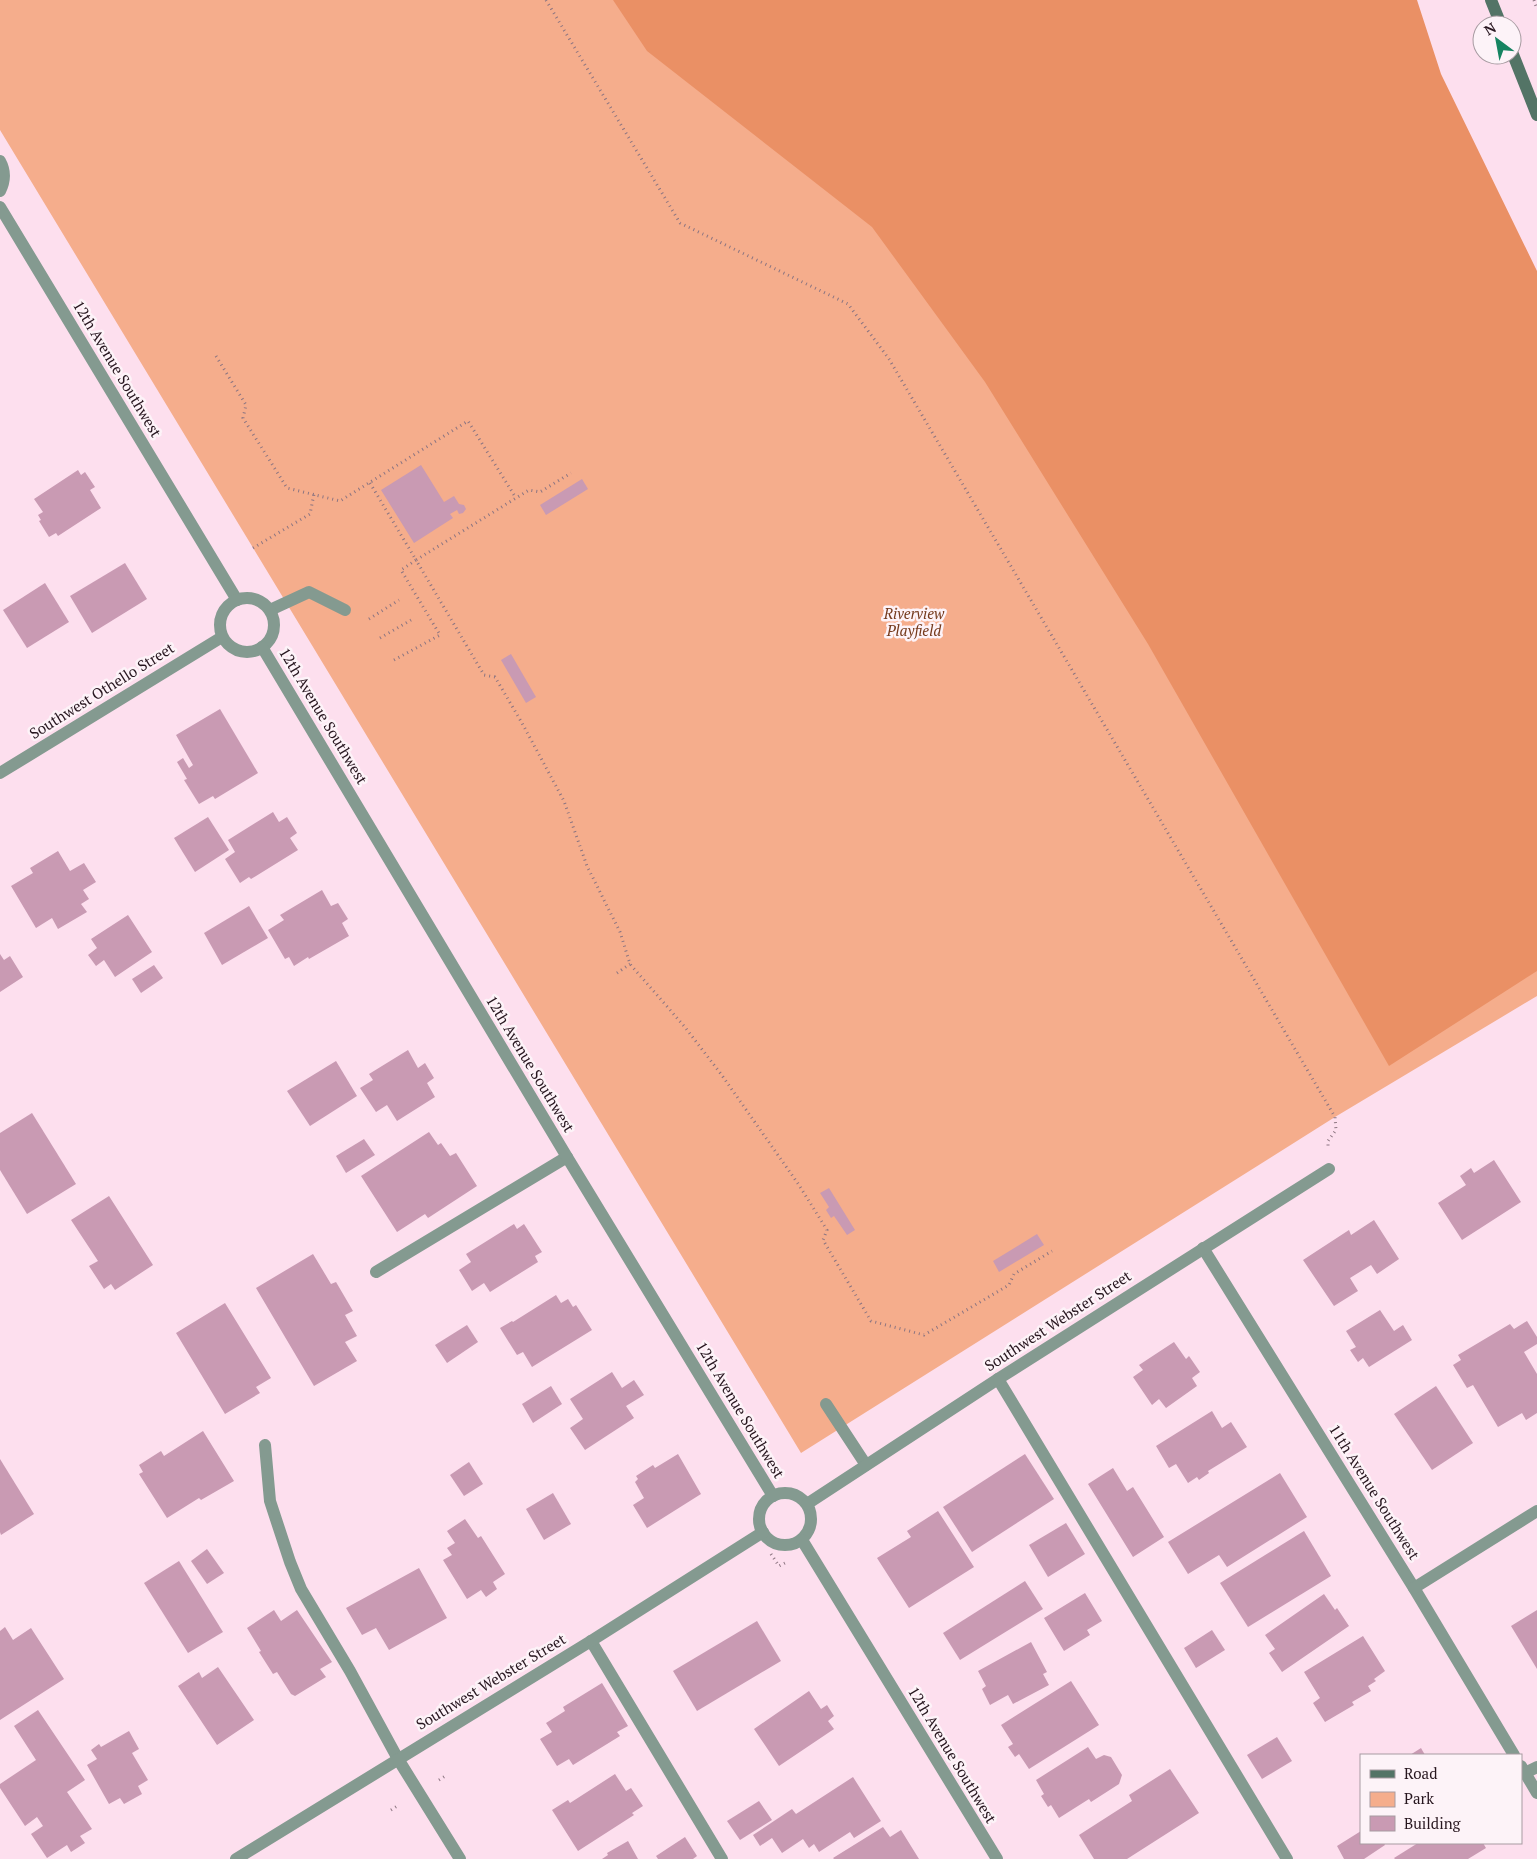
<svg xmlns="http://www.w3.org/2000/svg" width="1537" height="1859" font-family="'PT Serif',serif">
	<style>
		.green { fill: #f5ad8c }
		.forest { fill: #ea9065 }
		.building { fill: #c99ab3 }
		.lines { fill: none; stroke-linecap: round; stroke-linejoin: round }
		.path { stroke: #8c7581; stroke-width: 3; stroke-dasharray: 1 4; stroke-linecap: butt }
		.service { stroke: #849a90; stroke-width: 12 }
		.minor { stroke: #849a90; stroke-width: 12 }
		.secondary { stroke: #537466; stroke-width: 12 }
		.labels { text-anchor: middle; stroke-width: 5; stroke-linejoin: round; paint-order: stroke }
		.street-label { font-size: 15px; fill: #27161f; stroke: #fdf3f8 }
		.park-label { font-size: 15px; font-style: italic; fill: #753a1c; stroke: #fdf3f8 }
	</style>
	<rect width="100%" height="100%" fill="#fddfee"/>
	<polygon class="green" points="0,0 1022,0 1537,745 1537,996 1335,1117 801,1453 0,130"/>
	<polygon class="forest" points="613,0 1417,0 1441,74 1537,271 1537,971 1389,1066 1148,644 985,382 872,227 647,51"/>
	<g class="building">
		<polygon points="421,465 444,502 454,496 459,504 464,505 466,509 463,513 459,514 457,510 450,514 453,518 414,543 381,490"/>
		<polygon points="78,470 81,475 85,472 95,487 90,490 101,508 58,536 56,533 49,537 39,521 41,520 38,515 43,512 34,499"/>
		<polygon points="582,479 588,489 546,515 540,505"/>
		<polygon points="125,563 147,599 92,633 70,596"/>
		<polygon points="45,583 69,622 27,648 3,610"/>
		<polygon points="511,654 536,697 526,703 501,660"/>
		<polygon points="220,709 258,773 215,799 213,796 199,804 184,780 187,779 177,762 183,758 189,768 193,765 176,735"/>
		<polygon points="273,812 279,822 287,817 297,833 290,838 298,850 251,879 249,877 240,883 225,859 235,852 228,840"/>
		<polygon points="208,817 229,850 195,872 174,838"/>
		<polygon points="58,851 70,871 84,863 96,882 83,890 89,899 81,904 87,912 58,929 52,918 36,928 11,886 33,873 30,868"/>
		<polygon points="322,890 331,906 338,903 348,919 342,923 349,936 309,959 308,957 294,966 289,957 285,959 268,930 284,920 280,915"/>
		<polygon points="249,906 268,938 222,965 204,933"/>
		<polygon points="128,915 152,952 115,977 104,960 96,966 88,955 97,948 91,939"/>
		<polygon points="0,954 4,960 10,956 23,977 0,992"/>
		<polygon points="154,965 163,978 141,993 132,979"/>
		<polygon points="408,1050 418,1068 425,1063 434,1078 427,1083 435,1097 397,1121 387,1105 376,1112 360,1088 373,1080 369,1074"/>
		<polygon points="336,1061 357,1096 310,1126 287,1091"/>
		<polygon points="32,1113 76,1184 27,1214 0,1170 0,1133"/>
		<polygon points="429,1132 438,1145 441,1143 450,1156 456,1153 477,1186 428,1218 425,1214 397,1232 361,1176"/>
		<polygon points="364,1139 375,1155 346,1173 336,1156"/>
		<polygon points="1494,1160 1521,1202 1462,1240 1438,1203 1466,1185 1460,1176 1471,1168 1474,1173"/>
		<polygon points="829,1188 855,1230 847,1235 834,1216 831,1218 826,1210 829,1207 820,1193"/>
		<polygon points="109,1196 153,1265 115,1290 111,1284 104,1289 89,1266 98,1261 71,1220"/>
		<polygon points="1374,1220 1399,1259 1377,1274 1371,1265 1350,1278 1358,1291 1334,1306 1303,1260 1349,1230 1351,1235"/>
		<polygon points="514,1224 517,1229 524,1224 542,1252 535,1256 538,1262 490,1292 484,1283 472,1291 459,1270 471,1262 466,1254"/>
		<polygon points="1037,1234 1044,1245 999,1272 993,1261"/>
		<polygon points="313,1254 331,1284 336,1282 353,1311 345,1315 357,1336 345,1342 357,1361 314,1386 256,1288"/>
		<polygon points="556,1295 561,1303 568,1299 573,1307 576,1305 592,1330 532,1367 523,1352 517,1355 500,1328 512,1321 513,1322"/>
		<polygon points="225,1303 271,1378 256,1387 260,1393 225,1414 176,1333"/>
		<polygon points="1380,1310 1394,1331 1403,1325 1412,1340 1369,1367 1363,1358 1358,1362 1350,1350 1356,1347 1346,1331"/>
		<polygon points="1527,1321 1537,1337 1537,1344 1524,1352 1537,1374 1537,1413 1526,1420 1522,1413 1498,1427 1473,1385 1467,1388 1453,1365 1461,1360 1458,1355 1510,1324 1514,1329"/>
		<polygon points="467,1325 478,1342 447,1363 435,1345"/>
		<polygon points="1174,1342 1186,1359 1189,1356 1200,1372 1192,1378 1197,1386 1166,1408 1159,1399 1152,1405 1133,1377 1143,1370 1139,1365"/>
		<polygon points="612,1372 622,1388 634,1380 644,1395 626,1406 634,1418 585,1450 570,1428 583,1419 570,1399"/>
		<polygon points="551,1386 562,1404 533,1423 522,1404"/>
		<polygon points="1436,1386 1473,1443 1432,1470 1394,1414"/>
		<polygon points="1212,1411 1222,1428 1231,1422 1247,1447 1208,1471 1209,1473 1199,1480 1197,1477 1188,1483 1176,1464 1169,1468 1156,1446"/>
		<polygon points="203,1431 234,1481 201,1500 199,1498 167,1518 139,1474 143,1472 139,1465 161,1451 164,1456"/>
		<polygon points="678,1454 701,1494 647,1528 633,1505 644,1498 635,1482 638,1479 636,1476 653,1465 655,1468"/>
		<polygon points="1025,1454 1054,1499 972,1552 943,1507"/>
		<polygon points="0,1459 34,1514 1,1535 0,1532"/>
		<polygon points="469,1462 483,1484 464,1496 450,1475"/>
		<polygon points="1113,1468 1127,1491 1133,1487 1164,1537 1133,1557 1088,1484"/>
		<polygon points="1280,1473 1307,1517 1227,1567 1219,1555 1188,1574 1168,1542"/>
		<polygon points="553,1493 571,1524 544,1540 526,1509"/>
		<polygon points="938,1511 974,1567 909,1608 877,1558 911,1537 907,1531"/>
		<polygon points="465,1519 478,1538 481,1536 505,1574 493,1582 497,1589 486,1597 481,1590 467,1599 443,1560 452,1555 447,1548 455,1543 447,1531"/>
		<polygon points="1066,1523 1085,1554 1048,1577 1029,1545"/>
		<polygon points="1304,1531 1331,1576 1248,1627 1220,1583"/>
		<polygon points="207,1549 224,1573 207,1584 191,1561"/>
		<polygon points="179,1561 223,1632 188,1653 144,1583"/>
		<polygon points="419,1568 447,1618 389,1650 376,1628 362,1635 346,1608"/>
		<polygon points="1025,1581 1043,1609 960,1660 943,1633"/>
		<polygon points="1085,1593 1102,1621 1087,1630 1090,1635 1064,1651 1044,1618"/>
		<polygon points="1324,1594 1335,1610 1337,1608 1349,1626 1282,1672 1269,1653 1275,1649 1265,1635"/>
		<polygon points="274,1610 281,1621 297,1610 332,1662 320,1669 326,1677 295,1696 291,1694 277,1672 273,1674 259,1652 261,1651 247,1628"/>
		<polygon points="1537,1610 1537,1669 1511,1626"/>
		<polygon points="757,1621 781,1661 697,1711 673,1671"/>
		<polygon points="5,1627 13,1640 31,1628 64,1679 0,1720 0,1631"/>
		<polygon points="1212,1630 1225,1650 1196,1668 1184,1648"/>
		<polygon points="1363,1636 1385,1671 1374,1679 1376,1681 1368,1686 1371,1691 1352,1702 1354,1705 1325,1722 1313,1703 1320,1698 1304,1672"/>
		<polygon points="1031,1642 1047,1672 1043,1674 1049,1685 1013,1704 1008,1695 990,1705 982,1689 986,1686 978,1671"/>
		<polygon points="218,1667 254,1720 217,1745 178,1686 199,1672 202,1678"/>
		<polygon points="1071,1681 1099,1725 1029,1769 1019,1754 1015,1757 1008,1747 1013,1744 1001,1725"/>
		<polygon points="602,1683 628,1726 617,1732 620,1736 573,1765 569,1759 557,1766 540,1739 552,1732 546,1723 565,1711 563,1707"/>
		<polygon points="809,1691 821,1709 827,1705 834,1716 828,1721 834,1729 779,1766 754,1729"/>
		<polygon points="38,1710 85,1780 67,1792 92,1829 80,1836 85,1843 71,1852 67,1845 47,1858 31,1834 43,1826 37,1817 25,1826 0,1788 0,1784 36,1760 14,1726"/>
		<polygon points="129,1731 139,1749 132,1753 148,1780 138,1786 142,1794 124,1804 120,1798 109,1804 87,1765 97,1759 91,1750 99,1744 101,1747"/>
		<polygon points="1277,1737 1292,1761 1262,1779 1247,1755"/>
		<polygon points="1088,1747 1096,1759 1104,1755 1111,1757 1122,1775 1119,1784 1091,1802 1089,1799 1059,1818 1051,1805 1048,1807 1041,1796 1044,1794 1036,1780"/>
		<polygon points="1421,1748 1425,1755 1410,1755"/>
		<polygon points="1170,1769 1199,1813 1127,1859 1094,1859 1079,1835 1132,1801 1129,1795"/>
		<polygon points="615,1774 626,1791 631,1788 643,1806 632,1813 634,1815 578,1851 552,1810 568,1800 570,1803"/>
		<polygon points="853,1777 881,1821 854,1838 850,1832 819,1852 814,1844 809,1848 803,1839 782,1853 772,1838 760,1846 753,1835 792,1809 796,1814"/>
		<polygon points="759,1801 772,1820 740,1840 727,1821"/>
		<polygon points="883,1827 890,1837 901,1830 919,1859 834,1859 833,1858"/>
		<polygon points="1361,1831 1361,1843 1384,1843 1385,1845 1364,1859 1344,1859 1337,1846"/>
		<polygon points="685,1837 697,1856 693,1859 658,1859 656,1856"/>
		<polygon points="628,1841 638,1859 602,1859 608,1855 607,1853"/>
		<polygon points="1418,1843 1483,1843 1486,1848 1468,1859 1395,1859 1394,1858"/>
	</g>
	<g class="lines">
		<g class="path">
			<polyline points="546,0 680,223 848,304 889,359 1335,1117 1336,1130 1328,1141 1328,1146"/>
			<polyline points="1534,0 1537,9"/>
			<polyline points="216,356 246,405 243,418 287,488 340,501 468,421 516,498"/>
			<polyline points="370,483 416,560 529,490 540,492 571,473"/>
			<polyline points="253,548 310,514 314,494"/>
			<polyline points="369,619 399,600"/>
			<polyline points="380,638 411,620"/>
			<polyline points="394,660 440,635 401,570 416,560 484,675 495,677 522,723 564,801 587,866 620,932 630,964 684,1026 721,1074 799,1185 827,1230 823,1240 871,1321 924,1335 1009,1285 1014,1274 1052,1251"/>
			<polyline points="617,973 630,964"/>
			<polyline points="771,1554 779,1566 787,1562"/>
			<polyline points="439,1780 447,1775"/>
			<polyline points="391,1810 399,1805"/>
		</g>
		<g class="service">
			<polyline points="270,610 309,592 345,610"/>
			<polyline points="376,1272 567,1157"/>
			<polyline points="998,1379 1287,1859"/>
			<polyline points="826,1404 866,1465"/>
			<polyline points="265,1445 270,1501 290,1562 301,1589 350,1671 398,1759"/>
			<polyline points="591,1641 722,1859"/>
			<polyline points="1525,1773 1537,1767"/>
		</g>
		<g class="minor">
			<path d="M0 161C6 172 5 181 0 191"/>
			<polyline points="0,207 237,600"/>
			<circle cx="247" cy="625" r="27"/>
			<polyline points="262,647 567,1157 773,1496"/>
			<polyline points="0,773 222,637"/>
			<polyline points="1203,1248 1414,1588 1514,1755"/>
			<circle cx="785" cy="1519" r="26"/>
			<polyline points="807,1504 998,1379 1329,1169"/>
			<polyline points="802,1540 997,1859"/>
			<polyline points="1414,1588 1537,1511"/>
			<polyline points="398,1759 460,1859"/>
			<polyline points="1521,1766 1537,1793"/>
			<polyline points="236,1859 591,1641 763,1532"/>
		</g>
		<g class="secondary">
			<polyline points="1491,0 1501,25"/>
			<polyline points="1512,52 1537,115"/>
		</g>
	</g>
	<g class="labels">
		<g class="street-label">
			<text transform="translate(117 369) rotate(59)" y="5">12th Avenue Southwest</text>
			<text transform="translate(102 691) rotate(-32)" y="5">Southwest Othello Street</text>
			<text transform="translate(323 716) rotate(59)" y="5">12th Avenue Southwest</text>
			<text transform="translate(530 1064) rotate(59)" y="5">12th Avenue Southwest</text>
			<text transform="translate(1058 1321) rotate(-33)" y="5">Southwest Webster Street</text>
			<text transform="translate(740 1410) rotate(59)" y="5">12th Avenue Southwest</text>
			<text transform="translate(1374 1492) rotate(58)" y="5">11th Avenue Southwest</text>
			<text transform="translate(491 1682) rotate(-31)" y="5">Southwest Webster Street</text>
			<text transform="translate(952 1755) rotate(59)" y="5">12th Avenue Southwest</text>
		</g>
		<g class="park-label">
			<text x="914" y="619">Riverview<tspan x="914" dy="17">Playfield</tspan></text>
		</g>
	</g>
	<rect x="1360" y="1754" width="162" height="90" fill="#fdf3f8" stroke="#a79ba1"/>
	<rect x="1370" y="1770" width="25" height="8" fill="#537466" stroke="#a79ba1"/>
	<text x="1404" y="1779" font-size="15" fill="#27161f">Road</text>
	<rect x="1370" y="1792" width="25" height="15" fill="#f5ad8c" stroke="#a79ba1"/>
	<text x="1404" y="1804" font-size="15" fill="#27161f">Park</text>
	<rect x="1370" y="1816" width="25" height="15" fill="#c99ab3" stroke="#a79ba1"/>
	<text x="1404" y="1829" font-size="15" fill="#27161f">Building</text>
	<g transform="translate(1497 40) rotate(328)"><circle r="24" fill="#fdf3f8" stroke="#a79ba1"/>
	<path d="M0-4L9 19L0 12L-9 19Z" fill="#168461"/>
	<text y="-8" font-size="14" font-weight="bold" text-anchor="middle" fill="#27161f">N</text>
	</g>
</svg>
